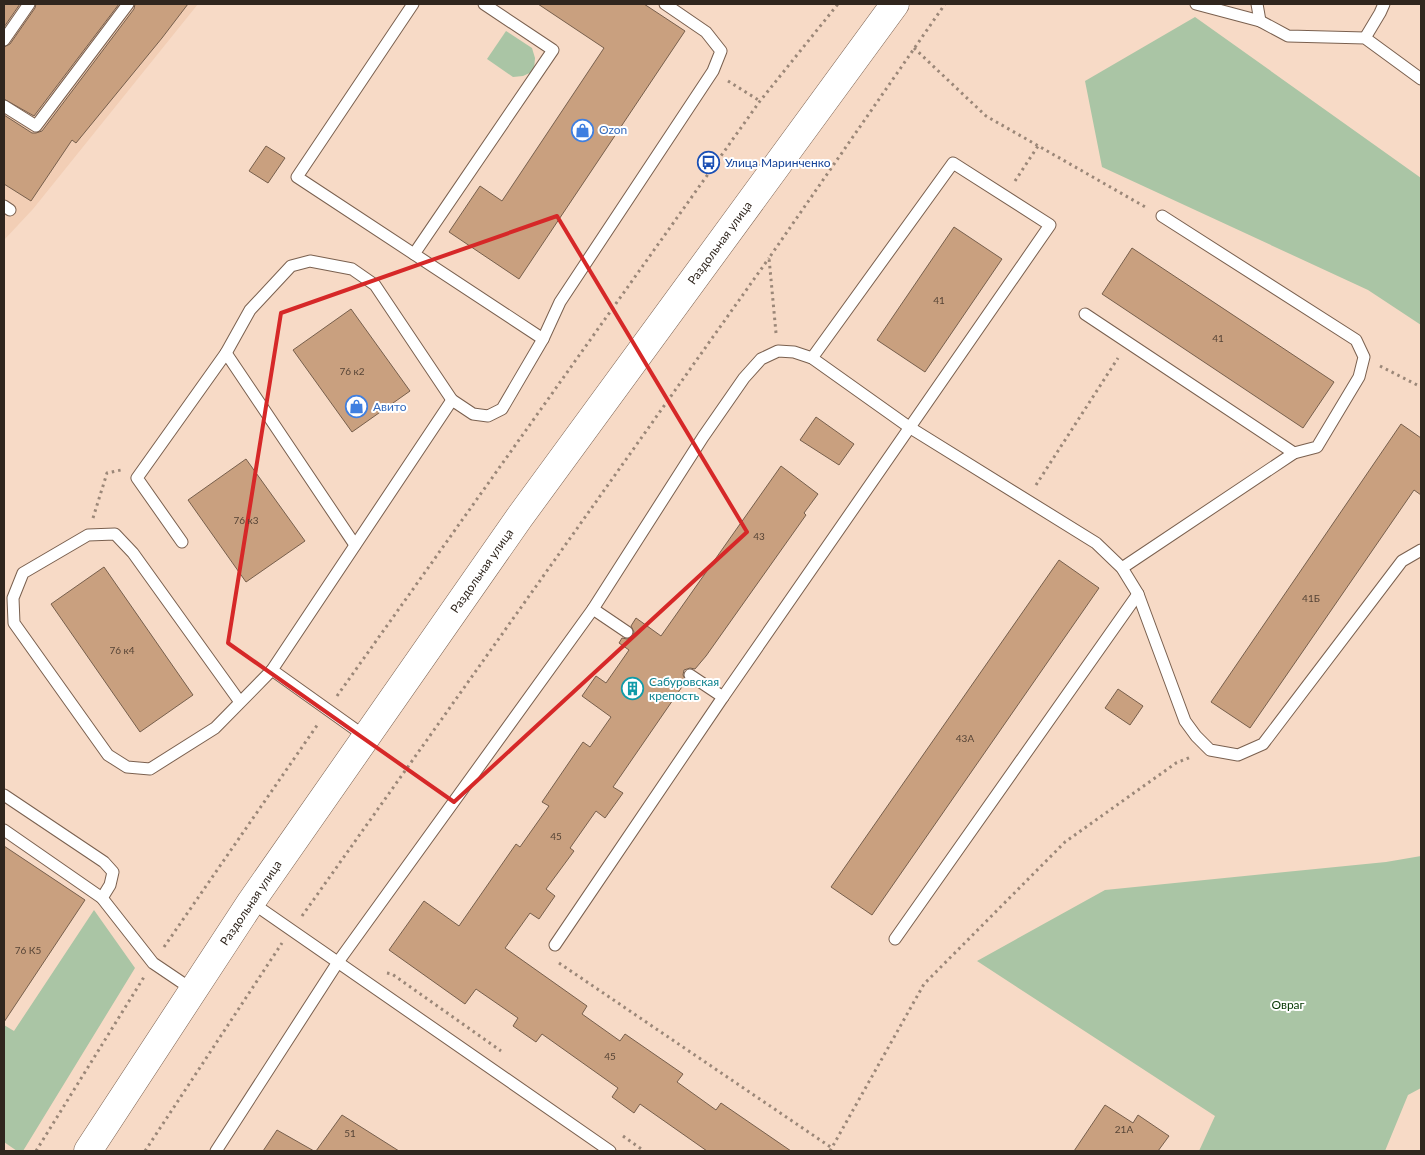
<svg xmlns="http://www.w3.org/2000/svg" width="1425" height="1155" font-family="Lato,sans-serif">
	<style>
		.built { fill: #f2ceb5 }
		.green { fill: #aac5a5 }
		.building { fill: #c9a07f; stroke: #775f4c }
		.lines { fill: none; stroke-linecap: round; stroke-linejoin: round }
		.lane-casing { stroke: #7a604f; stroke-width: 13 }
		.secondary-casing { stroke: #7a604f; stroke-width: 29 }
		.path { stroke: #9b8778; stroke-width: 3; stroke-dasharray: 2.5 4; stroke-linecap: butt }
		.lane { stroke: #fff; stroke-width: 11 }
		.secondary { stroke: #fff; stroke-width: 28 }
		.marked { fill: none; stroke: #d62828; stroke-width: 4; stroke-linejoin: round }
		.labels { text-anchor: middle; stroke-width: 4; stroke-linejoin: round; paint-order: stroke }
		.number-label { font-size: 10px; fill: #564436 }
		.shop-label { font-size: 12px; fill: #366cbe; stroke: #fff; text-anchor: start }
		.transit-label { font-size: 12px; fill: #164399; stroke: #fff; text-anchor: start }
		.street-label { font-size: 12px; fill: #30261e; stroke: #fff }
		.culture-label { font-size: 12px; fill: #0d838f; stroke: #fff; text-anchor: start }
		.park-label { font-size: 12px; fill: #033500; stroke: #fff }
	</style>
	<rect width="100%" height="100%" fill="#f7dac6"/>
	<polygon class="built" points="4,4 198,4 33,209 4,240"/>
	<g class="green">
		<polygon points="1195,17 1421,178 1421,325 1368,290 1102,167 1085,81"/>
		<polygon points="506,31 532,48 535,58 534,71 523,76 513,77 487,59"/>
		<polygon points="1421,856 1421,1088 1408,1095 1385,1151 1199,1151 1215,1116 977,961 1105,890 1386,862"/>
		<polygon points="94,910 135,968 23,1151 17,1151 4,1142 4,1025 14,1031"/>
	</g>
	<g class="building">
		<polygon points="4,4 20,4 4,27"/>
		<polygon points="36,4 119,4 34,116 4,99 4,47 10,44 35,8"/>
		<polygon points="135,4 188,4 162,38 76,143 72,140 31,201 4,184 4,115 32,133 36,133 42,131 134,9"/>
		<polygon points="538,4 644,4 685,31 519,279 449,232 480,186 502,201 604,48"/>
		<polygon points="266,146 285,158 268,183 249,171"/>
		<polygon points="954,227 1002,259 925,372 877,340"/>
		<polygon points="1132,248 1334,382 1303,428 1102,294"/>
		<polygon points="351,309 410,391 352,432 293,350"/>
		<polygon points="816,417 854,444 839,465 800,440"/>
		<polygon points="1401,424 1421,438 1421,495 1414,490 1250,728 1211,702"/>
		<polygon points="246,459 305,541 246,582 188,500"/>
		<polygon points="781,466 818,494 804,513 806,515 706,656 695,669 690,668 684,670 683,675 686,681 613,787 623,793 605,818 596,811 570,848 574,851 546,889 555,896 539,919 530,913 505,948 587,1006 582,1014 620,1041 625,1034 683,1074 677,1082 716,1110 721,1103 791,1151 707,1151 640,1104 634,1113 612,1097 618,1088 542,1034 536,1042 513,1026 518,1018 476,989 465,1004 389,950 424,901 459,926 516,844 520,847 549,806 542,802 583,742 590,747 611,717 582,696 596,676 606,683 629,650 619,643 622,638 627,639 633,637 634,632 631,626 636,618 661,636"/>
		<polygon points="1059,560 1099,588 872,915 831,887"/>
		<polygon points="104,567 193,695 140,732 51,604"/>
		<polygon points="1118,689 1143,706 1130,725 1105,708"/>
		<polygon points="4,846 85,900 4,1022"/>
		<polygon points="1105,1105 1133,1123 1138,1115 1169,1136 1158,1151 1074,1151"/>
		<polygon points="342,1115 399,1151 316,1151"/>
		<polygon points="277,1130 314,1151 263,1151"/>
	</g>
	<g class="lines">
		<defs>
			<g id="lane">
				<polyline points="413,4 297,177 543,339"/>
				<polyline points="1196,4 1260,21 1288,36 1365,38 1421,79"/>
				<polyline points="1257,4 1260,21"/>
				<polyline points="1365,38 1380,13 1384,4"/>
				<polyline points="4,40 29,4"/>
				<polyline points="4,106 36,126 128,4"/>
				<polyline points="4,206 10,210"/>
				<polyline points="414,254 553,50 484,4"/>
				<polyline points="1085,314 1294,453"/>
				<polyline points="226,353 250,310 291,266 310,261 352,269 375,285 452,400"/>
				<polyline points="182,542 137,478 226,353 355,545"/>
				<polyline points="1122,568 1294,453 1317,447 1359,377 1364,357 1356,340 1162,216"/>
				<polyline points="593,609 627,632"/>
				<polyline points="690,675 723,697 1050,225 953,163 812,358"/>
				<polyline points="240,702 133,553 115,534 88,535 23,573 13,598 14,623 108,755 127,767 150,769 215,728 272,670"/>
				<polyline points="366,737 272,670 452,400 473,414 488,416 502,409 543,339 560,302 713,71 721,51 706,32 665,4"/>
				<polyline points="4,795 104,862 113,872 110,885 102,898"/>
				<polyline points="4,830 102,898 153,963 193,990"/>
				<polyline points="251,902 610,1151"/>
				<polyline points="895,939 1138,594"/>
				<polyline points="555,945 723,697"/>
				<polyline points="216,1151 338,962 593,609 703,437 744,378 761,359 778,351 794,352 812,358 909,427 1096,543 1122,568 1138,594 1185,721 1196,736 1210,750 1238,755 1263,744 1402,561 1421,550"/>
			</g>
			<polyline id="secondary" points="88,1151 251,902 519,518 895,4"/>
		</defs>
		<use href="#lane" class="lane-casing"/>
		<use href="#secondary" class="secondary-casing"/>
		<g class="path">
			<polyline points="914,48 986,116 1147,208"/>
			<polyline points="728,81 760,101"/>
			<polyline points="1015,181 1038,146"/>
			<polyline points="776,333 769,258 945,4"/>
			<polyline points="1380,366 1421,387"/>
			<polyline points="1036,485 1118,358"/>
			<polyline points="93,518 107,473 121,470"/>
			<polyline points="337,696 760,101 838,4"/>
			<polyline points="302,916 769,258"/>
			<polyline points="164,947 318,724"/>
			<polyline points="559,963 832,1148"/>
			<polyline points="387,973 392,974 501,1051"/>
			<polyline points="623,1136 644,1151"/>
			<polyline points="36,1151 144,977"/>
			<polyline points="145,1151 282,943"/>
			<polyline points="830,1151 924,984 1065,842 1176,763 1191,757"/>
		</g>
		<use href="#lane" class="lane"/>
		<use href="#secondary" class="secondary"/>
	</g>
	<path class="marked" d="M557 216 747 532 454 802 228 643 281 313Z"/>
	<defs>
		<symbol id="shop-ring" viewBox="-11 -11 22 22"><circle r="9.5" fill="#fff" stroke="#3f7fe0" stroke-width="1.5"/><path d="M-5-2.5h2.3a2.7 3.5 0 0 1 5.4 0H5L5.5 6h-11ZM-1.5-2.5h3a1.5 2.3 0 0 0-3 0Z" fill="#3f7fe0"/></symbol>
		<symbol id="bus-ring" viewBox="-11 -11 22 22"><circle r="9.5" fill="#fff" stroke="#1a4fb4" stroke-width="1.5"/><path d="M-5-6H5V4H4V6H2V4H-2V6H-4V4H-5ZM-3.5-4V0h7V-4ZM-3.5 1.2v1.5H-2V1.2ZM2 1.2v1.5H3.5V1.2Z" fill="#1a4fb4"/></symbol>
		<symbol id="building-ring" viewBox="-11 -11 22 22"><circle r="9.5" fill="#fff" stroke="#0f9aa8" stroke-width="1.5"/><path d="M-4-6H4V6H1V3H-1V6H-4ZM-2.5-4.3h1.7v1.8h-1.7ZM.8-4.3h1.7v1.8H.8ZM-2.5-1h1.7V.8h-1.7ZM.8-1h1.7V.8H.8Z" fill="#0f9aa8"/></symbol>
	</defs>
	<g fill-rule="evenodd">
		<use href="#shop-ring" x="570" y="118" width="25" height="25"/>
		<use href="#bus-ring" x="696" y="150" width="25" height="25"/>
		<use href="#shop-ring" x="344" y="394" width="25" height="25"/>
		<use href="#building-ring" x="620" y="676" width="25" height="25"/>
	</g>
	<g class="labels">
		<g class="number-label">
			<text x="939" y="304">41</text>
			<text x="1218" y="342">41</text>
			<text x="352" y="375">76 к2</text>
			<text x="246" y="524">76 к3</text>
			<text x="759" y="540">43</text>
			<text x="1311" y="602">41Б</text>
			<text x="122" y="654">76 к4</text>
			<text x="965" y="742">43А</text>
			<text x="556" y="840">45</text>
			<text x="28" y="954">76 К5</text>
			<text x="610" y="1060">45</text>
			<text x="1124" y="1133">21А</text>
			<text x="350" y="1137">51</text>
		</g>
		<g class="shop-label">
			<text x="599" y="134">Ozon</text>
			<text x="373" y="411">Авито</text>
		</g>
		<g class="transit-label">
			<text x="725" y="167">Улица Маринченко</text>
		</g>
		<g class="street-label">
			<text transform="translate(720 243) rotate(-54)" y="4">Раздольная улица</text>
			<text transform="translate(482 571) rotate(-55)" y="4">Раздольная улица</text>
			<text transform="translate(251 903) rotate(-56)" y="4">Раздольная улица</text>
		</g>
		<g class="culture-label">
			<text x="649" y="686">Сабуровская<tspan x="649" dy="14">крепость</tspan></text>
		</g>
		<g class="park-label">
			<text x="1288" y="1009">Овраг</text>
		</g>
	</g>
	<rect width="1425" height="1155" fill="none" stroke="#30261e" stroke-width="10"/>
</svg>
